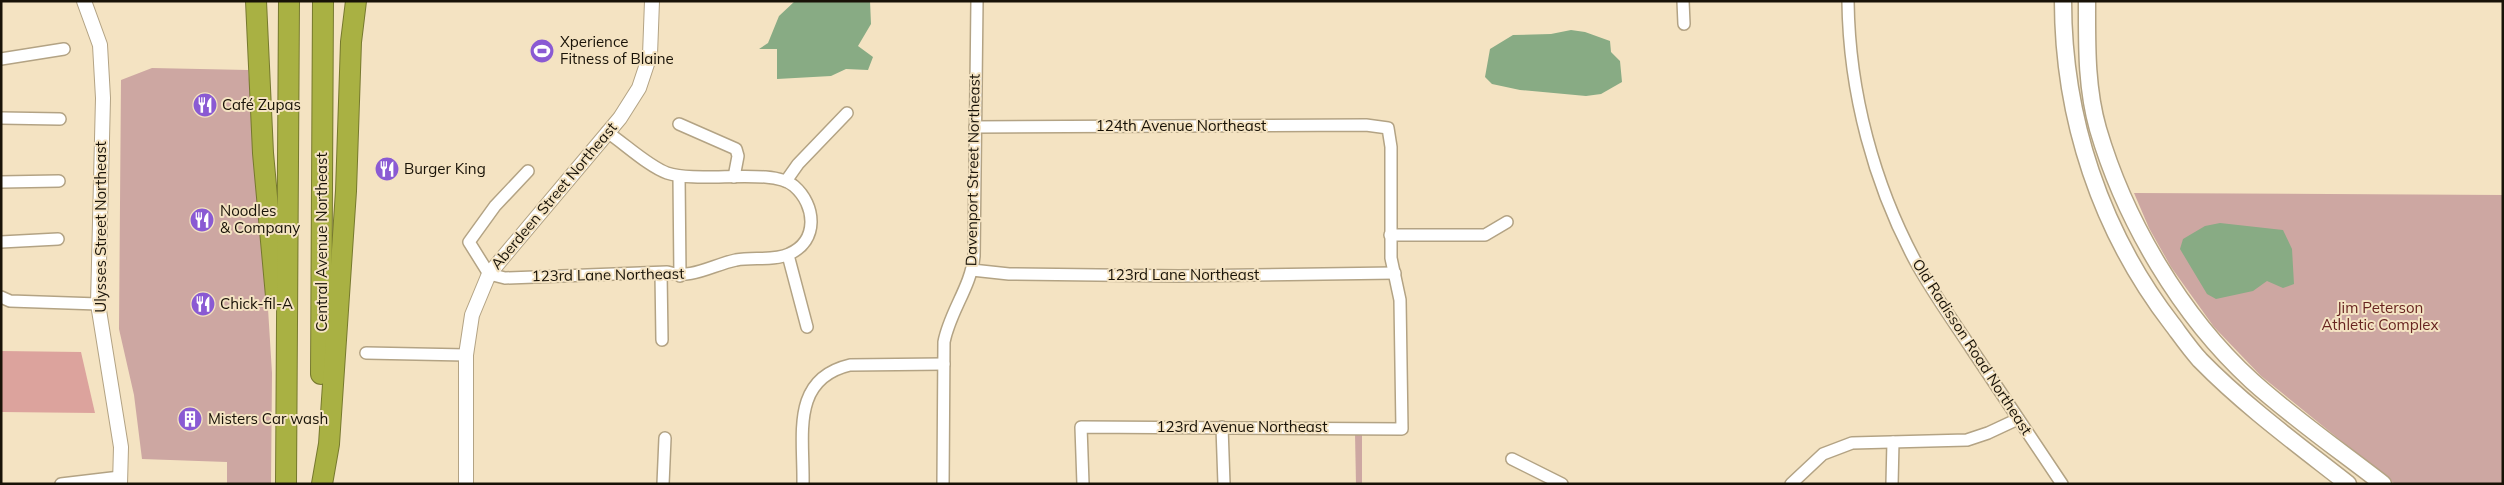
<svg xmlns="http://www.w3.org/2000/svg" width="2504" height="485" font-family="Mulish,sans-serif">
	<style>
		.green { fill: #cda7a2 }
		.forest { fill: #dca39d }
		.water { fill: #88ab84 }
		.lines { fill: none; stroke-linecap: round; stroke-linejoin: round }
		.minor-casing { stroke: #b3a384; stroke-width: 14 }
		.tertiary-casing { stroke: #b3a384; stroke-width: 16 }
		.secondary-casing { stroke: #b3a384; stroke-width: 19 }
		.motorway-casing { stroke: #76792e; stroke-width: 22 }
		.minor { stroke: #fff; stroke-width: 11 }
		.tertiary { stroke: #fff; stroke-width: 14 }
		.secondary { stroke: #fff; stroke-width: 16 }
		.motorway { stroke: #a9b143; stroke-width: 20 }
		.labels { text-anchor: middle; stroke-width: 4; stroke-linejoin: round; paint-order: stroke }
		.poi-label { font-size: 15px; fill: #181207; stroke: #f4e3c2; text-anchor: start }
		.street-label { font-size: 15px; fill: #181207; stroke: #f4e3c2 }
		.park-label { font-size: 15px; fill: #682420; stroke: #f4e3c2 }
	</style>
	<rect width="100%" height="100%" fill="#f4e3c2"/>
	<g class="green">
		<polygon points="152,68 248,70 260,179 272,373 271,484 227,484 227,462 142,459 134,395 119,329 121,80"/>
		<polygon points="2134,193 2503,195 2503,484 2395,484 2340,440 2261,376 2214,327 2171,267 2149,228"/>
		<polygon points="1362,433 1362,484 1356,484 1355,434"/>
	</g>
	<polygon class="forest" points="1,351 81,352 95,413 1,412"/>
	<g class="water">
		<polygon points="795,1 870,1 871,24 858,46 873,57 868,70 846,69 831,76 777,79 777,49 759,49 768,43 779,16"/>
		<polygon points="1571,30 1585,32 1610,41 1611,52 1620,61 1622,82 1601,94 1586,96 1520,90 1492,84 1485,77 1490,49 1513,35 1551,34"/>
		<polygon points="2220,223 2283,230 2292,249 2294,284 2283,288 2267,281 2253,291 2216,299 2207,294 2180,249 2183,239 2205,226"/>
	</g>
	<g class="lines">
		<defs>
			<g id="minor">
				<polyline points="1683,1 1684,24"/>
				<path d="M1848 1C1849 92 1874 186 1918 266 1934 294 1953 321 1971 348 2001 393 2032 439 2062 484"/>
				<polyline points="1,59 64,49"/>
				<polyline points="1,118 60,119"/>
				<polyline points="679,124 736,149 738,156 734,177"/>
				<polyline points="975,127 1366,125 1388,128 1391,147 1391,258 1400,300 1402,429 1081,427 1083,484"/>
				<path d="M528 171 495 206 469 242 489 274 505 278 667 272C691 280 712 265 736 260 753 257 774 261 789 254 819 241 816 205 794 186 772 167 699 184 667 173 648 166 625 144 607 132"/>
				<polyline points="679,176 680,276"/>
				<polyline points="786,181 798,164 847,113"/>
				<polyline points="1,182 59,181"/>
				<polyline points="1390,235 1485,235 1507,222"/>
				<polyline points="1,242 58,239"/>
				<polyline points="788,255 807,327"/>
				<polyline points="972,270 1009,274 1179,276 1395,273"/>
				<polyline points="661,273 662,340"/>
				<polyline points="1,297 10,301 98,304"/>
				<polyline points="366,353 466,355"/>
				<polyline points="1222,427 1224,484"/>
				<polyline points="1512,459 1562,484"/>
				<polyline points="61,484 120,477"/>
				<polyline points="663,484 665,438"/>
				<path d="M803 484C804 436 790 379 850 365L944 364"/>
				<path d="M943 484 944 342C950 311 971 287 974 256L977 1"/>
				<polyline points="1791,484 1823,454 1852,443 1967,440 1988,433 2018,419"/>
				<polyline points="1892,484 1893,442"/>
			</g>
			<g id="tertiary">
				<polyline points="84,1 100,45 103,98 98,304 121,447 120,484"/>
				<polyline points="466,484 466,355 472,315 489,274 620,118 639,88 650,55 652,1"/>
			</g>
			<g id="secondary">
				<path d="M2063 1C2063 118 2101 232 2172 324 2181 336 2190 349 2200 360 2245 406 2297 444 2348 484"/>
				<path d="M2087 1C2087 44 2086 87 2098 129 2125 221 2181 316 2252 381 2293 418 2339 450 2383 484"/>
			</g>
			<g id="motorway">
				<polyline points="256,1 263,153 276,296"/>
				<polyline points="321,374 323,1"/>
				<polyline points="286,484 289,1"/>
				<polyline points="322,484 329,444 346,191 351,42 356,1"/>
			</g>
		</defs>
		<use href="#minor" class="minor-casing"/>
		<use href="#tertiary" class="tertiary-casing"/>
		<use href="#secondary" class="secondary-casing"/>
		<use href="#motorway" class="motorway-casing"/>
		<use href="#minor" class="minor"/>
		<use href="#tertiary" class="tertiary"/>
		<use href="#secondary" class="secondary"/>
		<use href="#motorway" class="motorway"/>
	</g>
	<defs>
		<symbol id="stadium-disc" viewBox="-11 -11 22 22"><circle r="9.5" fill="#8a5ad3" stroke="#f4e3c2"/><path d="M0-5a6.5 5 0 1 0 0 10a6.5 5 0 1 0 0-10ZM-3.5-1.8h7v3.6h-7Z" fill="#fff"/></symbol>
		<symbol id="restaurant-disc" viewBox="-11 -11 22 22"><circle r="9.5" fill="#8a5ad3" stroke="#f4e3c2"/><path d="M-5-6h1v4h1v-4h1v4h1v-4h1v5L-1.5 .5V6h-2V.5L-5-1ZM5-6V6H3V1.5H1.5Q1.5-4 5-6Z" fill="#fff"/></symbol>
		<symbol id="building-disc" viewBox="-11 -11 22 22"><circle r="9.5" fill="#8a5ad3" stroke="#f4e3c2"/><path d="M-4-6H4V6H1V3H-1V6H-4ZM-2.5-4.3h1.7v1.8h-1.7ZM.8-4.3h1.7v1.8H.8ZM-2.5-1h1.7V.8h-1.7ZM.8-1h1.7V.8H.8Z" fill="#fff"/></symbol>
	</defs>
	<g fill-rule="evenodd">
		<use href="#stadium-disc" x="528" y="37" width="28" height="28"/>
		<use href="#restaurant-disc" x="191" y="91" width="28" height="28"/>
		<use href="#restaurant-disc" x="373" y="155" width="28" height="28"/>
		<use href="#restaurant-disc" x="188" y="206" width="28" height="28"/>
		<use href="#restaurant-disc" x="189" y="290" width="28" height="28"/>
		<use href="#building-disc" x="176" y="405" width="28" height="28"/>
	</g>
	<g class="labels">
		<g class="poi-label">
			<text x="560" y="47">Xperience<tspan x="560" dy="17">Fitness of Blaine</tspan></text>
			<text x="222" y="110">Café Zupas</text>
			<text x="404" y="174">Burger King</text>
			<text x="220" y="216">Noodles<tspan x="220" dy="17">&amp; Company</tspan></text>
			<text x="220" y="309">Chick-fil-A</text>
			<text x="208" y="424">Misters Car wash</text>
		</g>
		<g class="street-label">
			<text x="1181" y="131">124th Avenue Northeast</text>
			<text transform="translate(973 170) rotate(-89)" y="5">Davenport Street Northeast</text>
			<text transform="translate(554 196) rotate(-50)" y="5">Aberdeen Street Northeast</text>
			<text transform="translate(101 227) rotate(-90)" y="5">Ulysses Street Northeast</text>
			<text transform="translate(322 242) rotate(-90)" y="5">Central Avenue Northeast</text>
			<text transform="translate(608 275) rotate(-1)" y="5">123rd Lane Northeast</text>
			<text x="1183" y="280">123rd Lane Northeast</text>
			<text transform="translate(1972 347) rotate(57)" y="5">Old Radisson Road Northeast</text>
			<text x="1242" y="432">123rd Avenue Northeast</text>
		</g>
		<g class="park-label">
			<text x="2380" y="313">Jim Peterson<tspan x="2380" dy="17">Athletic Complex</tspan></text>
		</g>
	</g>
	<rect width="2504" height="485" fill="none" stroke="#181207" stroke-width="5"/>
</svg>
